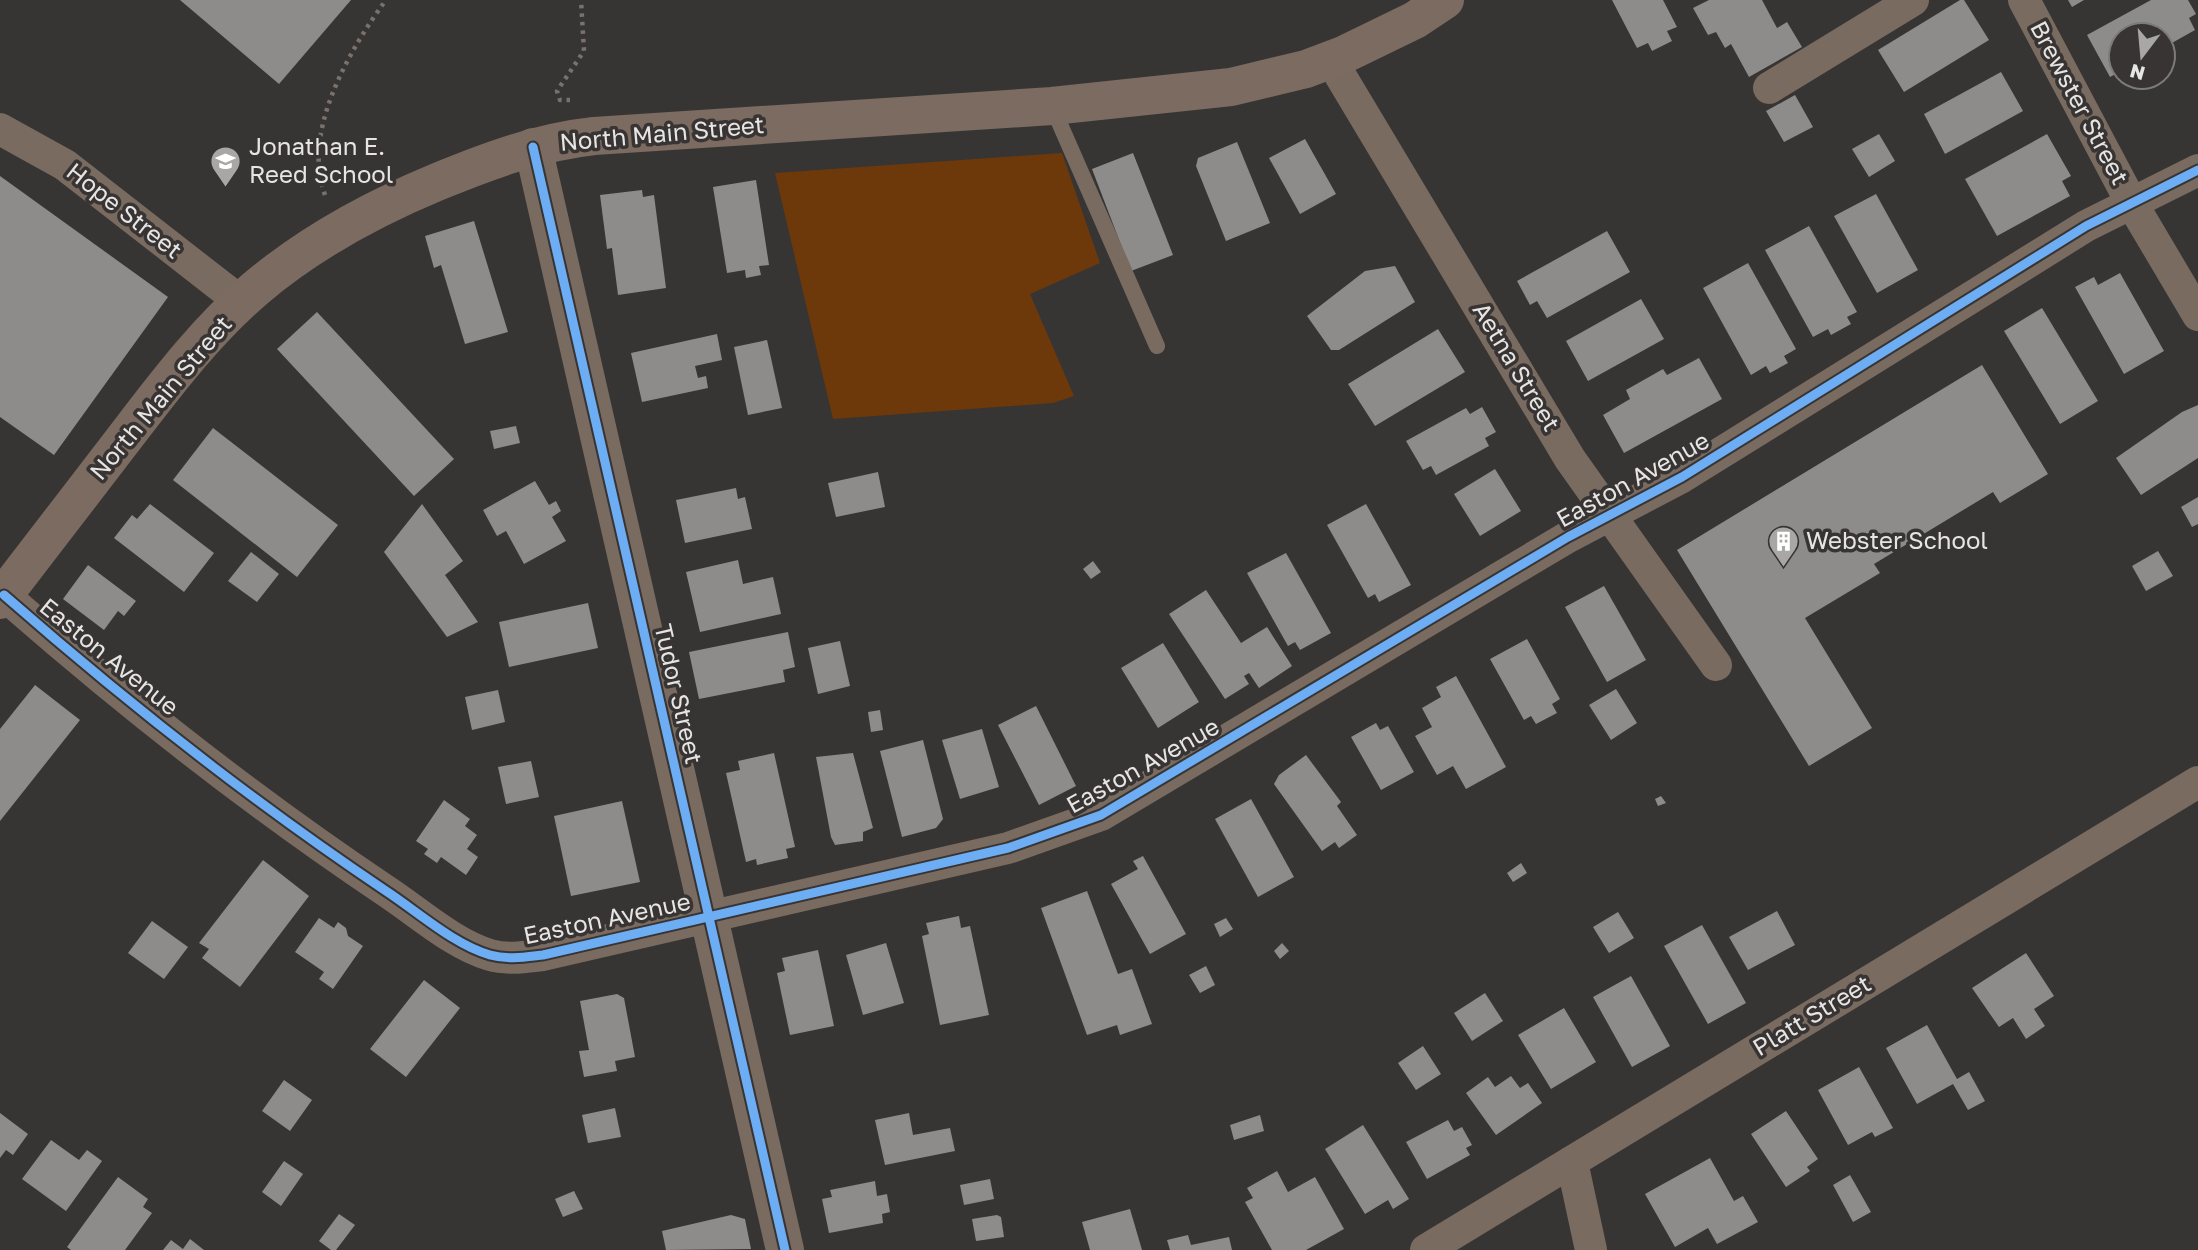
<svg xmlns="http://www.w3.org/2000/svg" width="2198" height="1250" font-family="'Golos Text',sans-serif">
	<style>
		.green { fill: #6d390a }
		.building { fill: #8d8c8b }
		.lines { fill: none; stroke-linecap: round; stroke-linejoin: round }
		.path { stroke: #7b716b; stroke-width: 4.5; stroke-dasharray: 3.5 5; stroke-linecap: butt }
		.service { stroke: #796b60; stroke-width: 16 }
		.minor { stroke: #796b60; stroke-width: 32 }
		.tertiary { stroke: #796b60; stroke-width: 38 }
		.secondary { stroke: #7c6b60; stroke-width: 38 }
		.cycleway-casing { stroke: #373433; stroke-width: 13 }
		.cycleway { stroke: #6dadf4; stroke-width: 9 }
		.labels { text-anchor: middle; stroke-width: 7; stroke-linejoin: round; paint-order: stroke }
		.street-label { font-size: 24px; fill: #e7e5e4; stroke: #373433 }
		.poi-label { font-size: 24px; fill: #e7e5e4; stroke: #373433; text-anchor: start }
	</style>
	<rect width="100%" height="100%" fill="#363534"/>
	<polygon class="green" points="1062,153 1100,263 1030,294 1074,396 1053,403 833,419 775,173"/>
	<g class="building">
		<polygon points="180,0 351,0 279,84"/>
		<polygon points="1612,0 1663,0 1677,27 1667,31 1672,41 1652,51 1648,43 1637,48"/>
		<polygon points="1709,0 1762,0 1777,28 1787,22 1802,47 1749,77 1731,44 1725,48 1716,32 1708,35 1693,8"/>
		<polygon points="1960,0 1964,0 1989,40 1904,92 1878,50"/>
		<polygon points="2068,0 2084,0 2072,7"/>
		<polygon points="2151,0 2188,0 2196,14 2189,18 2195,30 2163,48 2163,35 2121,35 2121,71 2110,77 2087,35"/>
		<polygon points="2001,72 2023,111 1945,154 1924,114"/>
		<polygon points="1795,95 1813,127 1784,142 1766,111"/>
		<polygon points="1879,134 1895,161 1869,177 1852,149"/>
		<polygon points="2047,134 2071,176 2062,181 2070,196 1997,236 1965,179"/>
		<polygon points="1305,139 1336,194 1300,214 1269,158"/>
		<polygon points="1237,142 1270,223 1226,241 1196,166 1198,158"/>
		<polygon points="1133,153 1173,255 1131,271 1092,169"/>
		<polygon points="0,176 168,297 54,455 0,417"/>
		<polygon points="756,180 769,265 759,266 761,275 746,278 745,270 727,273 713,187"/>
		<polygon points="642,190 643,197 654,195 666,288 618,295 612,248 607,249 600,195"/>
		<polygon points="1876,194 1918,270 1877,293 1834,216"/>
		<polygon points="474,221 508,332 465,344 441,265 434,268 425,236"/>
		<polygon points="1809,226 1857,312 1847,317 1851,324 1831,335 1828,329 1813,337 1765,250"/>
		<polygon points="1607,231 1630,272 1547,318 1537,301 1530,305 1517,281"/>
		<polygon points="1748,263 1796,349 1784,356 1788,363 1770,373 1766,366 1751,375 1703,288"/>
		<polygon points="1395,266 1415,302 1339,350 1331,350 1307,316 1365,271"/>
		<polygon points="2120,273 2164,351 2124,374 2075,287 2094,277 2098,285"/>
		<polygon points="1641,299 1664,339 1588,381 1566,341"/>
		<polygon points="2042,308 2098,401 2060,424 2004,331"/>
		<polygon points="317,312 454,459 414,496 277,349"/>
		<polygon points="1438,329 1465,372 1375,426 1348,384"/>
		<polygon points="717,334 722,360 695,366 698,378 706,376 708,388 642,402 631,353"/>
		<polygon points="767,340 782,408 748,415 734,347"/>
		<polygon points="1699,358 1722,399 1624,453 1603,415 1630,399 1626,390 1663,369 1667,375"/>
		<polygon points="1982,365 2048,474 2000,503 1993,492 1874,564 1880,573 1805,618 1872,728 1809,766 1677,550"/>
		<polygon points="2198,405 2198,458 2141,495 2116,458 2182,412"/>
		<polygon points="1482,407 1496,432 1485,438 1489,446 1436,475 1431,466 1423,470 1406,441 1466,408 1470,414"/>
		<polygon points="516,426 520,443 494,449 490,431"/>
		<polygon points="213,428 338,525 297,577 173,480"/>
		<polygon points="1495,469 1521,511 1480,536 1454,494"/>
		<polygon points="878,472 885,507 836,517 828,483"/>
		<polygon points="535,481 549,505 556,501 561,511 552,517 566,541 524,564 506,531 497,536 483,510"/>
		<polygon points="736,488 738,499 745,497 752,529 685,543 676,500"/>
		<polygon points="2198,497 2198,524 2192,527 2181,507"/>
		<polygon points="150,504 214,553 184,592 114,538 132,515 137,519"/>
		<polygon points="422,504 463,561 445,575 478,622 447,637 384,552"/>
		<polygon points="1366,504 1411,585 1379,602 1375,594 1368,598 1327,525"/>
		<polygon points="2158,551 2173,576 2146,591 2132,566"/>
		<polygon points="251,552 279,574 257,602 228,581"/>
		<polygon points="1286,553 1331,633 1300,650 1295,642 1288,646 1247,573"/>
		<polygon points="738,560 743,584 773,577 781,614 700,632 686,572"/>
		<polygon points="1093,561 1101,572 1091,579 1083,569"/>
		<polygon points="88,565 136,601 124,616 118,611 104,630 63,599"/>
		<polygon points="1604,586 1646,660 1607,682 1565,607"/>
		<polygon points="1206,590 1241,643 1267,627 1292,666 1259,688 1249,673 1244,676 1249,684 1225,699 1169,614"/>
		<polygon points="588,603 598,648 509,667 499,622"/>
		<polygon points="788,632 795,667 783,670 785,682 699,699 689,652"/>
		<polygon points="1527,639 1560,699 1552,704 1557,713 1536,724 1531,716 1524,720 1490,659"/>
		<polygon points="840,641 850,686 818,694 808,648"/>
		<polygon points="1163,643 1199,702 1158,728 1121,668"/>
		<polygon points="1456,676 1506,767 1466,789 1453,766 1437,775 1415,736 1432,727 1422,708 1441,697 1436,687"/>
		<polygon points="35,685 80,720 0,821 0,729"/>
		<polygon points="1616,689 1637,723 1611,740 1589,705"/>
		<polygon points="498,690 505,722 472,730 465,697"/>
		<polygon points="1036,706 1076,786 1039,805 998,725"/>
		<polygon points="880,710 883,730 871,732 868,712"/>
		<polygon points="1376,723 1380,730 1388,726 1414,772 1381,790 1351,737"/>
		<polygon points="982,729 999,787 960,799 942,740"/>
		<polygon points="923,740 943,819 936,828 902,837 880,751"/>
		<polygon points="774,753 795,847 786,849 788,858 757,865 756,859 746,862 726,773 740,770 738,761"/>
		<polygon points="853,753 873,828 863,832 863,841 835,845 831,837 816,757"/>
		<polygon points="1306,755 1341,802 1337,806 1357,835 1339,848 1335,842 1322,851 1274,784 1279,775"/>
		<polygon points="531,761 539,797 506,804 498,767"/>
		<polygon points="1661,796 1666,803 1658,806 1655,799"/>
		<polygon points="1251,799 1294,877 1258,897 1215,819"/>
		<polygon points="444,800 470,819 465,826 477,835 467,849 478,857 466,875 441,857 437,863 424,854 428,849 416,841"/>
		<polygon points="622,801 640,882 571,896 554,816"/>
		<polygon points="1143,856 1186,934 1150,954 1111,884 1138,869 1133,861"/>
		<polygon points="263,860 309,896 240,987 202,958 209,949 199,943"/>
		<polygon points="1521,863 1527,873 1513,882 1507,873"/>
		<polygon points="1087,891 1118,974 1132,969 1152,1024 1120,1035 1117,1025 1087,1035 1041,908"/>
		<polygon points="1777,911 1795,945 1748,970 1729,937"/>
		<polygon points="1618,912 1634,938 1609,953 1593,927"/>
		<polygon points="959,916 961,928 970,926 989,1015 940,1025 922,936 929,934 926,923"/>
		<polygon points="319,918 334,928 338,922 346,928 348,936 363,946 333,989 319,979 324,972 295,952"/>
		<polygon points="1226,918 1233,929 1220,937 1214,924"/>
		<polygon points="152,921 188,947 164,979 128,953"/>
		<polygon points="1702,925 1746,1003 1708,1024 1664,946"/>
		<polygon points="886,943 904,1003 863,1015 846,955"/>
		<polygon points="1282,943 1289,951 1280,959 1274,951"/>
		<polygon points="818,950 834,1026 790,1035 777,973 785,971 782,958"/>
		<polygon points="2026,953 2054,996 2034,1009 2045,1026 2026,1039 2013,1018 1999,1027 1972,988"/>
		<polygon points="1206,966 1215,985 1200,993 1189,975"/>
		<polygon points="1631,976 1670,1046 1632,1067 1593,997"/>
		<polygon points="424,980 460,1008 406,1077 370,1049"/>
		<polygon points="1485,993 1503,1021 1472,1041 1454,1013"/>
		<polygon points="617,994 624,998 635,1057 615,1061 617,1071 584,1077 579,1051 589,1050 580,1001"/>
		<polygon points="1564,1008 1596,1062 1551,1089 1518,1035"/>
		<polygon points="1927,1025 1957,1079 1969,1072 1985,1101 1968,1110 1953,1084 1917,1104 1886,1048"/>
		<polygon points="1423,1046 1441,1074 1416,1090 1398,1063"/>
		<polygon points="1859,1067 1893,1128 1875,1137 1872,1132 1848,1145 1818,1090"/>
		<polygon points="1511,1076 1520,1088 1528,1083 1542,1103 1496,1135 1466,1093 1488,1077 1495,1087"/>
		<polygon points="284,1080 312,1100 290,1131 262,1111"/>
		<polygon points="615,1108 621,1137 588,1143 582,1115"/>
		<polygon points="1786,1111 1818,1159 1807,1167 1810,1171 1786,1187 1751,1134"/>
		<polygon points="0,1113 28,1134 13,1155 6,1150 0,1158"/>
		<polygon points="909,1113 913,1135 950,1128 955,1151 885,1165 875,1120"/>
		<polygon points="1260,1115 1264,1131 1234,1140 1230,1125"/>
		<polygon points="1448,1120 1454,1131 1462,1127 1472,1145 1466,1148 1470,1155 1427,1179 1406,1142"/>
		<polygon points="1363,1125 1409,1199 1393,1209 1388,1200 1365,1214 1325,1149"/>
		<polygon points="51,1140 79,1160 87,1150 102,1161 66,1211 22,1179"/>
		<polygon points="1710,1158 1734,1201 1743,1196 1758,1222 1717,1244 1708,1228 1675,1247 1645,1194"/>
		<polygon points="284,1161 303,1174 281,1206 262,1192"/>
		<polygon points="1277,1171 1288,1192 1315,1177 1344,1229 1306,1250 1272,1250 1245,1202 1253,1198 1247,1188"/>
		<polygon points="1850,1175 1871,1212 1853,1222 1833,1185"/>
		<polygon points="118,1177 148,1199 143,1207 152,1213 125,1250 71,1250 67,1247"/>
		<polygon points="990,1179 994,1199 964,1205 960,1185"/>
		<polygon points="875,1181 877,1196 887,1194 890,1212 882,1214 883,1223 829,1233 822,1199 832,1197 830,1190"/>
		<polygon points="574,1191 583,1209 563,1217 555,1199"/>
		<polygon points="1130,1209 1142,1250 1090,1250 1082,1222"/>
		<polygon points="339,1214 355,1225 336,1250 331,1250 319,1241"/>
		<polygon points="731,1215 745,1219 751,1249 666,1250 662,1231"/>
		<polygon points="997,1215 1001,1217 1004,1237 976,1241 972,1219"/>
		<polygon points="1188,1235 1191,1245 1229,1237 1232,1250 1170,1250 1167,1240"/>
		<polygon points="190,1239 204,1250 163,1250 171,1240 183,1249"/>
	</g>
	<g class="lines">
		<g class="path">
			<polyline points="570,100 560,100 557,91 584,51 581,0"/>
			<path d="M325 195C301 132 350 49 386 0"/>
		</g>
		<polyline class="service" points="1052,106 1157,346"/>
		<g class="minor">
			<polyline points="2024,0 2131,202 2198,315"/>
			<polyline points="1331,60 1570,459 1716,665"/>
			<polyline points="1769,88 1913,0"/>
			<polyline points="0,129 65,165 241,302"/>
			<path d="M4 595C125 701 253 802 386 891 418 912 453 944 490 955 508 960 525 957 543 955L1008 848 1101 815 1568 537 1682 477 2086 226 2198 170"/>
			<polyline points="1572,1162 1591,1250"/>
			<polyline points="1426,1250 2198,782"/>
		</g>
		<polyline class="tertiary" points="533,147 785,1250"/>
		<path class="secondary" d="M0 600C42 545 84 491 126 436 166 384 205 332 255 289 309 243 372 209 437 182 488 161 539 142 594 136L1052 106 1231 87 1306 69 1343 55 1415 20 1445 0"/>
		<defs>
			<g id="cycleway">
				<polyline points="533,147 785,1250"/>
				<path d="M4 595C125 701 253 802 386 891 418 912 453 944 490 955 508 960 525 957 543 955L1008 848 1101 815 1568 537 1682 477 2086 226 2198 170"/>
			</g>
		</defs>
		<use href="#cycleway" class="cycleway-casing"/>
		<use href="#cycleway" class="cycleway"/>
	</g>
	<defs>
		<symbol id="school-pin" viewBox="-11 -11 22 30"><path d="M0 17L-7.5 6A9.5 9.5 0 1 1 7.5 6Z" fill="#a9a7a6" stroke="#373433"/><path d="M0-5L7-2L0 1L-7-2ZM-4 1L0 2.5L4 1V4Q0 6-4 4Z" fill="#fff"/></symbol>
		<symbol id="building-pin" viewBox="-11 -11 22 30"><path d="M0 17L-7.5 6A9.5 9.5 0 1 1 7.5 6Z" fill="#a9a7a6" stroke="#373433"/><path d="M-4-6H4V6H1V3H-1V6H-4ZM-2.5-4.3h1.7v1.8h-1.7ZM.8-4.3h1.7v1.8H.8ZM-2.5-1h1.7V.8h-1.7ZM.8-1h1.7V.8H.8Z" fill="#fff"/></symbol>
	</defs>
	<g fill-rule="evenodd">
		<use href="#school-pin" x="208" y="144" width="35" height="47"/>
		<use href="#building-pin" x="1766" y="524" width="35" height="47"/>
	</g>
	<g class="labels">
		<g class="street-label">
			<text transform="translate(2079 103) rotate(62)" y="8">Brewster Street</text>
			<text transform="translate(662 134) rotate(-5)" y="8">North Main Street</text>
			<text transform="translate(124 211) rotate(38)" y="8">Hope Street</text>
			<text transform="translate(1516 367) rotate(59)" y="8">Aetna Street</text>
			<text transform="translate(161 398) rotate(-50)" y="8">North Main Street</text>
			<text transform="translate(1633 480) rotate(-29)" y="8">Easton Avenue</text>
			<text transform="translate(109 657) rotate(39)" y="8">Easton Avenue</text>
			<text transform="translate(678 694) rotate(77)" y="8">Tudor Street</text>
			<text transform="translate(1143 766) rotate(-29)" y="8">Easton Avenue</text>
			<text transform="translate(607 919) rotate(-12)" y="8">Easton Avenue</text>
			<text transform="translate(1812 1016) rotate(-31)" y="8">Platt Street</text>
		</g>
		<g class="poi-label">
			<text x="249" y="155">Jonathan E.<tspan x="249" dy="28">Reed School</tspan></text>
			<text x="1806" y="549">Webster School</text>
		</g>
	</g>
	<g transform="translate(2142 56) rotate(196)"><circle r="33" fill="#373433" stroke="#7d7b7a" stroke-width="2"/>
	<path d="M0-5L12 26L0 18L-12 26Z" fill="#a9a7a6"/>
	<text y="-10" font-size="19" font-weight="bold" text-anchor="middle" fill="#e7e5e4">N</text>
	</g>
</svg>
